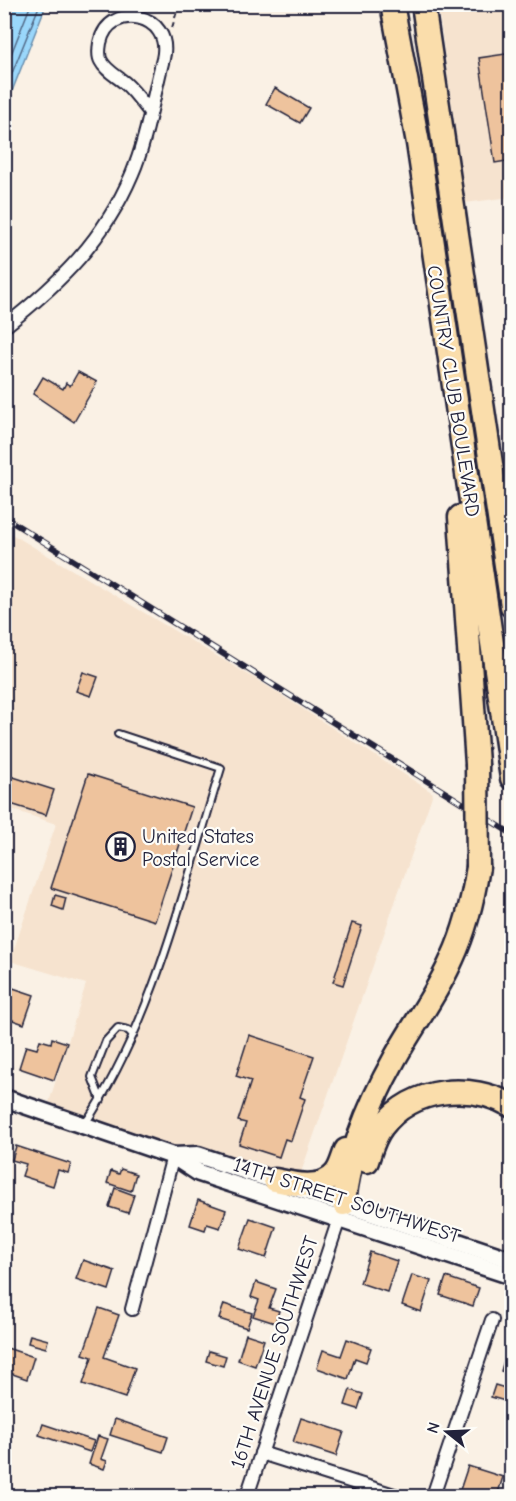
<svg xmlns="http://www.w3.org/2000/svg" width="516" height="1501" font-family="'Comic Neue',sans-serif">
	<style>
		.built { fill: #f6e3cf }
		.water { fill: #9ad7fb; stroke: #6a8fae; stroke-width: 1.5 }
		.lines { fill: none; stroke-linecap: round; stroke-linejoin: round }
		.shore { stroke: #526a88; stroke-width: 1.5 }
		.building { fill: #eec39d; stroke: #22223b; stroke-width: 1.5 }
		.lane-casing { stroke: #22223b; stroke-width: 10 }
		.street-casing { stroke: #22223b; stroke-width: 16 }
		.secondary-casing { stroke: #22223b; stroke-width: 21 }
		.highway-casing { stroke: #22223b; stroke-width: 27 }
		.path { stroke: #22223b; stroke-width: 2; stroke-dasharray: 6 4.5; stroke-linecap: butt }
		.lane { stroke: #fdfcf7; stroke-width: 6 }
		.street { stroke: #fdfcf7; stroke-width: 12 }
		.secondary { stroke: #fdfcf7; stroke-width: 16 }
		.highway { stroke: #faddab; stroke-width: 22 }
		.rail-casing { stroke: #22223b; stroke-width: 6 }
		.rail { stroke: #fdfcf7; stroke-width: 4; stroke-dasharray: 11; stroke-linecap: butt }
		.highway-bridge-casing { stroke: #22223b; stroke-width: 27; stroke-linecap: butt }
		.highway-bridge { stroke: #faddab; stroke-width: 22 }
		.labels { text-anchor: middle; stroke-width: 4.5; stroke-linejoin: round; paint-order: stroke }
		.street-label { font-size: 20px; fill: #22223b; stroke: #fdfcf7 }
		.poi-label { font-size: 20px; fill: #22223b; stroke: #fdfcf7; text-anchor: start }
	</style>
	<rect width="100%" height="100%" fill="#faf1e5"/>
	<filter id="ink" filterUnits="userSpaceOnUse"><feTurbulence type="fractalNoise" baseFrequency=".0167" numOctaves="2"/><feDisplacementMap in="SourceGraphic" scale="12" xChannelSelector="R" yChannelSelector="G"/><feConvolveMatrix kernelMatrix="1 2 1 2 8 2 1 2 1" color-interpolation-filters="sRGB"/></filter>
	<g filter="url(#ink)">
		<g class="built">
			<polygon points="438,5 511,5 511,197 465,203"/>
			<polygon points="5,530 264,684 433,793 297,1184 46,1112 86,984 10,961 56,824 5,807"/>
		</g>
		<polygon class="water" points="5,4 46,5 5,109 4,5"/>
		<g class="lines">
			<g class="shore">
				<polyline points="4,72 31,4"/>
				<polyline points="4,93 40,4"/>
			</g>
		</g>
		<g class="building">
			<polygon points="512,53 512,160 495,163 479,58"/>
			<polygon points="275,88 309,108 300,123 266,104"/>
			<polygon points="78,372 97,382 74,422 33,394 43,377 63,389 66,383 70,386"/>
			<polygon points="83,672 98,677 91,696 76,691"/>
			<polygon points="4,774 54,790 46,815 4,802"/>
			<polygon points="88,774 192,807 155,921 51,888"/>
			<polygon points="55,895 66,898 63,910 52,906"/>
			<polygon points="352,923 362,926 343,985 333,982"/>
			<polygon points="10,987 34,995 24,1024 4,1017 4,1005"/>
			<polygon points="249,1035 314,1056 300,1097 305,1099 291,1141 285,1139 279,1157 239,1144 246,1123 238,1121 251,1081 236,1076"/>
			<polygon points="52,1038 67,1043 54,1080 19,1068 26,1046 37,1049 40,1040 51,1043"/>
			<polygon points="16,1146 71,1164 68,1173 58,1170 53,1186 22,1176 26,1164 12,1160"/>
			<polygon points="121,1169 136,1174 131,1191 107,1183 111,1171 119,1174"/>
			<polygon points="115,1188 134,1195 128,1213 109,1207"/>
			<polygon points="198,1200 226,1210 220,1228 207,1224 205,1230 190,1225"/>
			<polygon points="250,1218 276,1227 266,1258 239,1249"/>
			<polygon points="370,1252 397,1261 387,1292 360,1283"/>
			<polygon points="83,1260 115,1271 109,1290 76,1279"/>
			<polygon points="412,1275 431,1281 421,1312 402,1305"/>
			<polygon points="446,1277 479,1288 473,1306 440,1295"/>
			<polygon points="256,1282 276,1289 269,1308 279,1311 275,1323 253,1316 259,1300 251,1297"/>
			<polygon points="224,1304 252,1313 247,1328 219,1319"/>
			<polygon points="99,1308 119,1315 104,1357 135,1368 125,1398 83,1384 92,1357 83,1354"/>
			<polygon points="246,1334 264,1340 255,1366 238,1360"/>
			<polygon points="30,1335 48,1340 46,1348 28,1343"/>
			<polygon points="347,1339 371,1348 366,1362 355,1358 348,1379 317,1368 323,1350 341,1356"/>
			<polygon points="4,1347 34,1357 27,1379 4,1371"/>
			<polygon points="209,1351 226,1356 223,1366 206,1361"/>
			<polygon points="505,1357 512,1359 512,1375 501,1371"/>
			<polygon points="495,1385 512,1390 512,1403 491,1397"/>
			<polygon points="350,1390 363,1394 358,1409 345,1405"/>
			<polygon points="301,1418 344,1432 336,1456 293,1442"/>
			<polygon points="115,1419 168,1437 163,1452 110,1435"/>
			<polygon points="43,1424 94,1441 90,1452 39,1435"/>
			<polygon points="98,1436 108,1439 101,1459 107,1461 104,1469 89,1464"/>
			<polygon points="468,1466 503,1477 497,1496 458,1496"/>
		</g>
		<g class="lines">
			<defs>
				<g id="lane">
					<polyline points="101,1100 92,1077 106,1041 118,1028 128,1030 133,1035"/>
					<path d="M85 1124C155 1018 184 888 221 768L118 734"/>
				</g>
				<g id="street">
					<path d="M4 327C60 283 104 240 132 174 147 139 153 97 163 59 174 13 109 0 100 43 99 49 98 56 101 61 106 71 117 76 125 83 134 91 142 102 149 111"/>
					<polyline points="4,1114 8,1099"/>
					<polyline points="132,1309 173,1156"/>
					<polyline points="261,1453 397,1496"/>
					<polyline points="247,1496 339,1219"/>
					<polyline points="433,1496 492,1320"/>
				</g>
				<g id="secondary">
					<polyline points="4,1098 173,1156 199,1173 512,1276"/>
					<polyline points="173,1156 198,1155 512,1260"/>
				</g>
				<g id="highway">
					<polyline points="392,4 418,143 512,778"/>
					<polyline points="423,4 512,606"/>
					<polyline points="460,517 477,764"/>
					<path d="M367 1161C371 1149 374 1137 382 1127 412 1087 471 1082 512 1106"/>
					<path d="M275 1180C293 1184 322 1191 336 1173 341 1167 343 1157 346 1150"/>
					<path d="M344 1204C348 1154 371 1101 395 1058 413 1025 437 994 452 959 466 929 473 899 478 867"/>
				</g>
			</defs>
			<use href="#lane" class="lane-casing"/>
			<use href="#street" class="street-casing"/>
			<use href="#secondary" class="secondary-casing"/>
			<use href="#highway" class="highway-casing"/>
			<polyline class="path" points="172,28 179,4"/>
			<use href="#lane" class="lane"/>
			<use href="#street" class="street"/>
			<use href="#secondary" class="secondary"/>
			<use href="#highway" class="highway"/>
			<defs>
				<polyline id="rail" points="4,517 512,834"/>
			</defs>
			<use href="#rail" class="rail-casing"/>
			<use href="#rail" class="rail"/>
			<defs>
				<polyline id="highway-bridge" points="477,764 478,867"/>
			</defs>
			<use href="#highway-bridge" class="highway-bridge-casing"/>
			<use href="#highway-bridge" class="highway-bridge"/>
		</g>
	</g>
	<defs>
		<symbol id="building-ring" viewBox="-11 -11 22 22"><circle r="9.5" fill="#fdfcf7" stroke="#22223b" stroke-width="1.5"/><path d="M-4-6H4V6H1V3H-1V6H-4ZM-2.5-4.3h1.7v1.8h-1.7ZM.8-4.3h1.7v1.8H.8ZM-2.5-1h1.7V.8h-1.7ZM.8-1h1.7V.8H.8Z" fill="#22223b"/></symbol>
	</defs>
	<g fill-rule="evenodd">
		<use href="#building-ring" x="104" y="830" width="33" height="33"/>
	</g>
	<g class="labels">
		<g class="street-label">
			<text transform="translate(454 391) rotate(81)" y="7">COUNTRY CLUB BOULEVARD</text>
			<text transform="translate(347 1200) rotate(18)" y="7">14TH STREET SOUTHWEST</text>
			<text transform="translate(274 1352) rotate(-72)" y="7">16TH AVENUE SOUTHWEST</text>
		</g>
		<g class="poi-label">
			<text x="142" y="843">United States<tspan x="142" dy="23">Postal Service</tspan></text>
		</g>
	</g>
	<rect width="516" height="1501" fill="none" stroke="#fdfcf7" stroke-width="24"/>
	<rect x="12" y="12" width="492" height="1477" fill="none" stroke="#22223b" stroke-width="2" filter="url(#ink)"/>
	<g transform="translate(447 1432) rotate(288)" stroke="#fdfcf7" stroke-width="4.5" paint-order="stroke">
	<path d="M0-4.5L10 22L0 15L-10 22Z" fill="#22223b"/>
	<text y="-9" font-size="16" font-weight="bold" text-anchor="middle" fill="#22223b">N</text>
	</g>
</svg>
